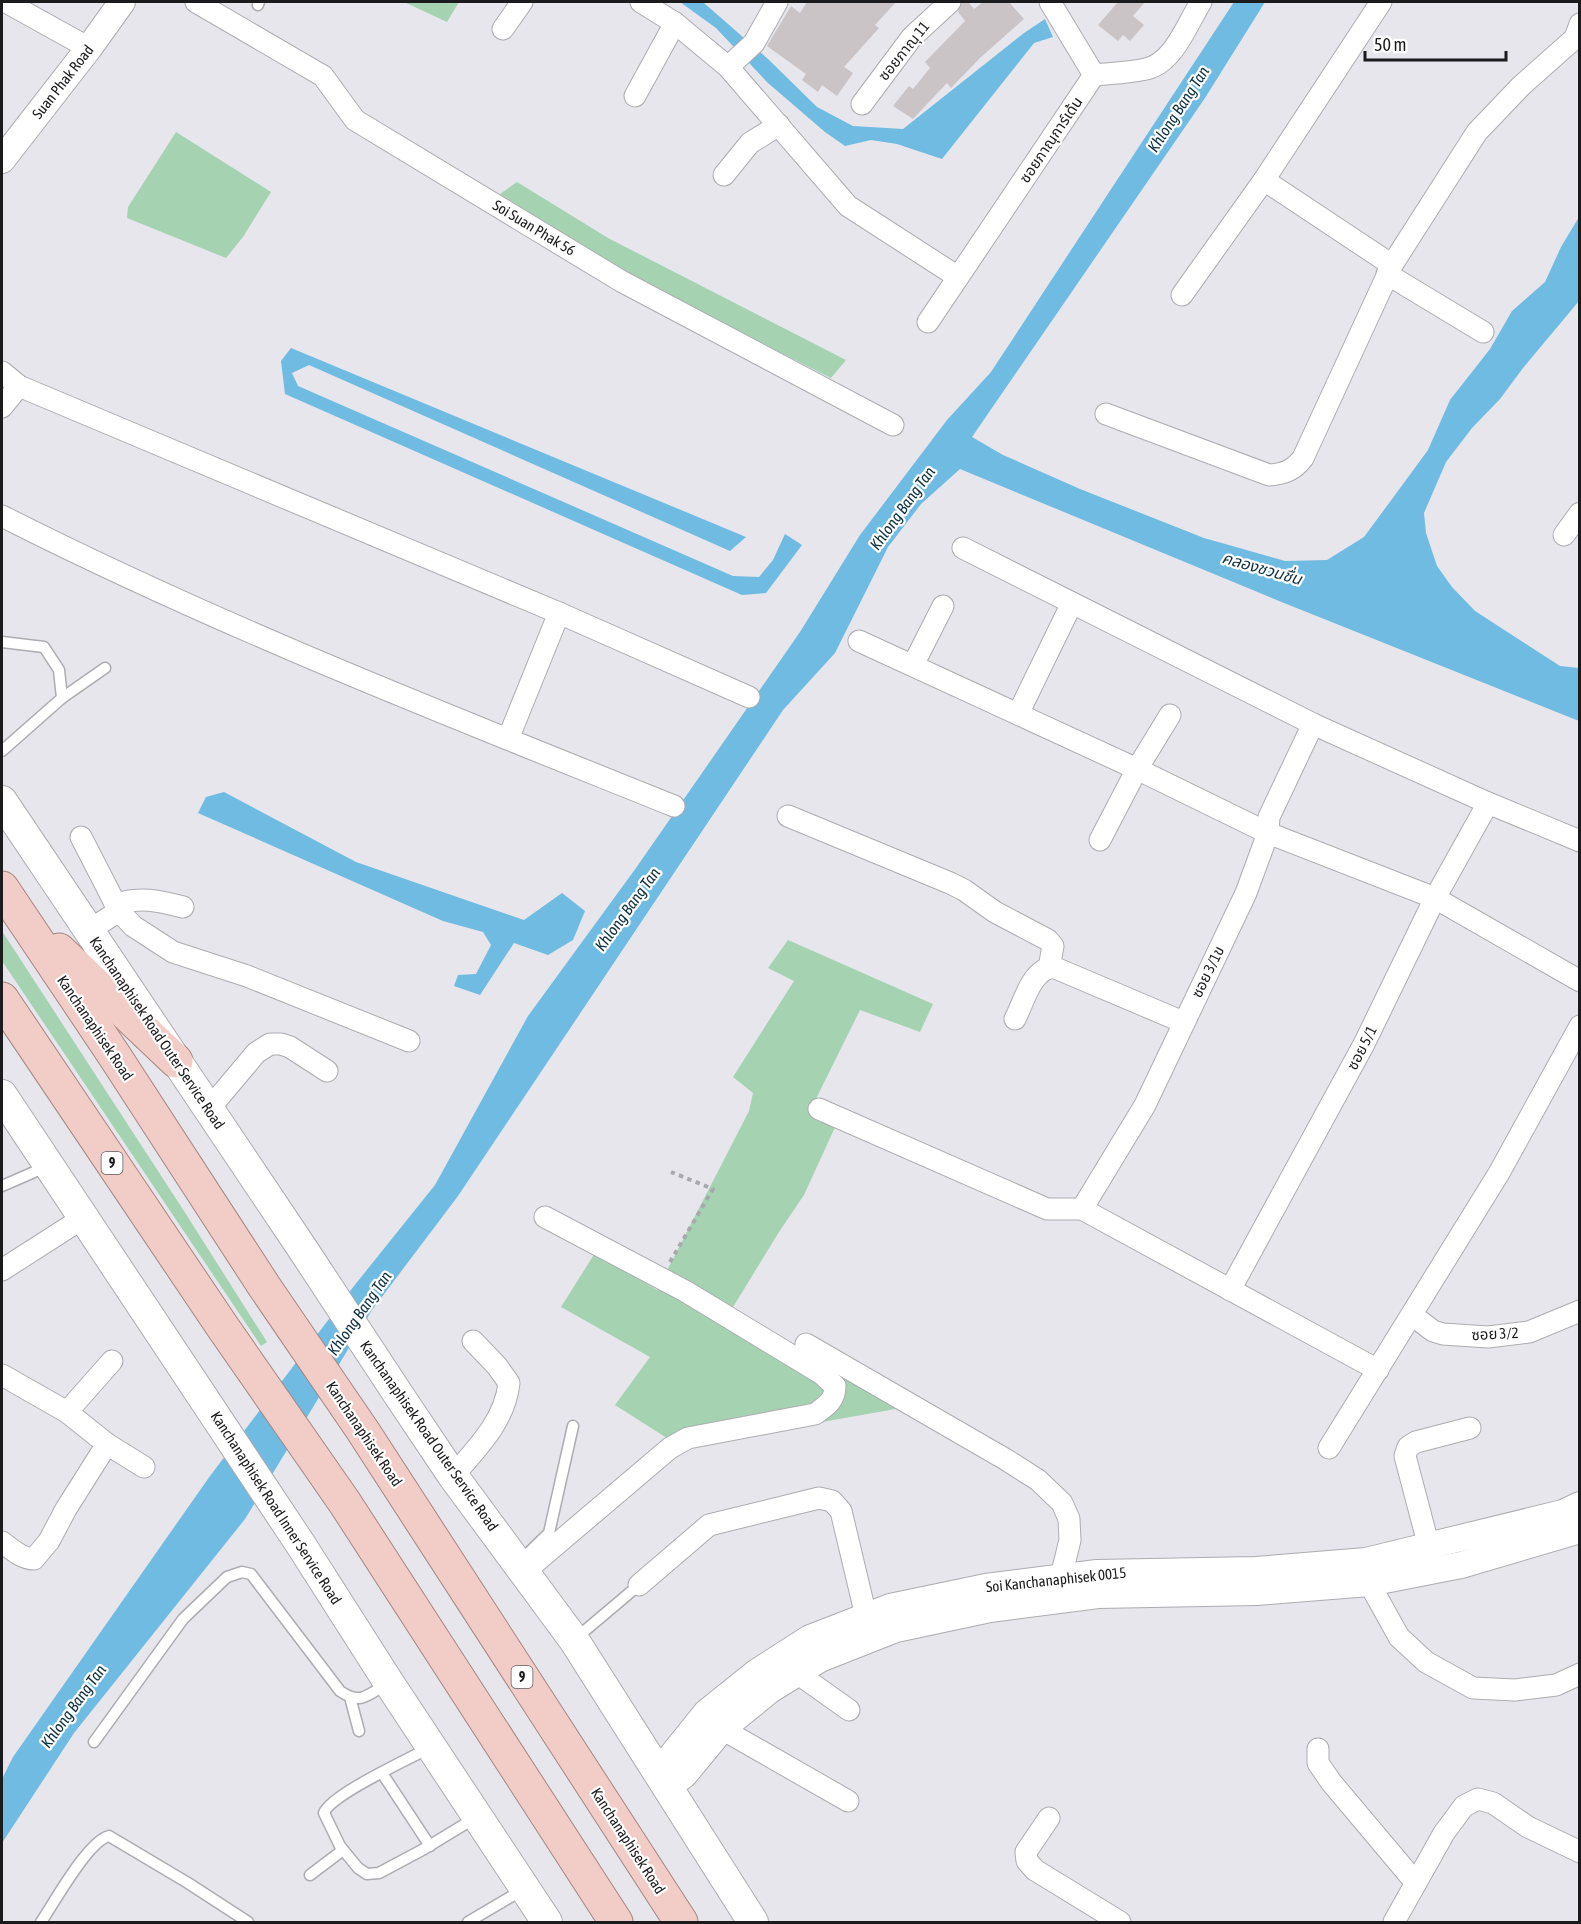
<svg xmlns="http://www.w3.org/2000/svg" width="1581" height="1924" font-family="'Asap Condensed','Noto Sans Thai',sans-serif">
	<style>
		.green { fill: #a5d3b2 }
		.water { fill: #6fbbe2 }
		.building { fill: #cbc4c7 }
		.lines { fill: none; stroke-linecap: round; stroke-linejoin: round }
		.service-casing { stroke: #acacb1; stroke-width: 13 }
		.minor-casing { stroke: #acacb1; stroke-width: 23 }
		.tertiary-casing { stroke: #acacb1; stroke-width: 28 }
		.secondary-casing { stroke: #acacb1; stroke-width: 32 }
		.trunk-casing { stroke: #a58682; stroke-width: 35 }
		.path { stroke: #a8a8ad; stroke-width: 4; stroke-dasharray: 4.5 4.5; stroke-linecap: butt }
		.service { stroke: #fff; stroke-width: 10 }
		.minor { stroke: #fff; stroke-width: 21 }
		.tertiary { stroke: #fff; stroke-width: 26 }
		.secondary { stroke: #fff; stroke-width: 30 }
		.trunk { stroke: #f2ccc7; stroke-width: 33 }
		.labels { text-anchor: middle; stroke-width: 4.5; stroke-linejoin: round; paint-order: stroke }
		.shield { fill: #fff; stroke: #5f5f61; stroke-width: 1.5 }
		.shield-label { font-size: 14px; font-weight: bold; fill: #1b1b1d }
		.street-label { font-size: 15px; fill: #1b1b1d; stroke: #fff }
		.water-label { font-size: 16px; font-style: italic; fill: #0d3040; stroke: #fff }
	</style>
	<rect width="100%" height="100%" fill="#e6e6ec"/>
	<g class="green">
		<polygon points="404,2 459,2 447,22"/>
		<polygon points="176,132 271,192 243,237 226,258 127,218 128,207"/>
		<polygon points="517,182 608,238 846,360 831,378 621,273 500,194"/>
		<polygon points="2,931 184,1211 267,1342 261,1346 2,961"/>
		<polygon points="788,940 933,1004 920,1032 860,1010 810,1111 836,1125 804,1195 779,1232 730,1312 797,1353 901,1408 681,1447 615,1405 650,1357 561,1307 595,1253 657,1290 749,1111 753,1093 733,1077 794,981 768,968"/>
	</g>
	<g class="water">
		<polygon points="680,2 701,2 704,3 768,59 817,107 853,126 903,129 1024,33 1045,19 1053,37 1034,43 942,159 897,144 871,140 845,146 825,132 768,83 716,28"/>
		<polygon points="1234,2 1265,2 1205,98 972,437 1003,455 1080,489 1204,538 1285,561 1327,560 1364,537 1395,495 1428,450 1450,400 1490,349 1512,311 1545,282 1561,247 1579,217 1579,301 1523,368 1500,399 1472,428 1446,462 1424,513 1426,533 1437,566 1452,587 1475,611 1560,666 1579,668 1579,721 1284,603 960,469 921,504 888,547 835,653 783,710 458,1196 372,1310 245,1519 74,1733 2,1843 2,1779 13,1757 210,1476 354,1286 435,1185 528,1016 636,868 800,632 860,535 947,420 991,372"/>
		<polygon points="291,348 746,537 730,551 309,365 292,373 298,386 733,576 759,577 773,560 785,534 802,545 766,593 742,595 285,394 281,361"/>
		<polygon points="224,792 356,862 524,920 562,893 585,911 573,940 548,955 514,943 480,995 454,986 458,975 476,974 491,945 483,932 443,921 198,813 206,797"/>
	</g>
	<g class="building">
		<polygon points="807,2 896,2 875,25 879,28 844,67 853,73 837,96 822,85 818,92 802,80 806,74 767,46 791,6 800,13"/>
		<polygon points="962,2 968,2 974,9 983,2 1009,2 1024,19 981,57 951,88 947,83 913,119 893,106 909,86 913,89 930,68 925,62 965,21 958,12"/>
		<polygon points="1118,2 1145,2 1133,16 1144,25 1130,41 1123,35 1118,41 1098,25"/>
	</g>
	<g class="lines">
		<defs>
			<g id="service">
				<polyline points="258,5 259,2"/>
				<polyline points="2,642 44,647 59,670 62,698 2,751"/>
				<polyline points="62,698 105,668"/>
				<polyline points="2,1186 48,1166"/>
				<polyline points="518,1563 549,1533 573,1426"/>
				<polyline points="575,1639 639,1585"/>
				<polyline points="350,1697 359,1731"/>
				<path d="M94 1742 183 1619 227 1577 242 1572 251 1574 340 1691C360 1705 367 1696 386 1684"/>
				<path d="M429 1748C409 1759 330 1795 324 1813L340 1846 358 1868 367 1874 379 1873 424 1849 475 1818"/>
				<polyline points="382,1773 430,1846"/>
				<polyline points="310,1875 343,1850"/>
				<path d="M41 1922C54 1903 88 1841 109 1836L188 1883 248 1922"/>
				<polyline points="468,1922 524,1889"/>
			</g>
			<g id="minor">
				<polyline points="6,2 89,48"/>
				<polyline points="196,2 323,76 355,120 621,281 893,425"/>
				<polyline points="641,2 675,23 728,67 848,206 958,277"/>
				<polyline points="1050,2 1094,75"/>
				<polyline points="503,29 522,2"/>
				<polyline points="728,67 754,43 777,2"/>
				<polyline points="635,96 675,23"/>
				<polyline points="862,104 912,37 950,2"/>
				<polyline points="724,175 750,143 779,125"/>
				<polyline points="1264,180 1392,265"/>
				<polyline points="1387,274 1483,332"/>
				<polyline points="1182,295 1264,180 1381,2"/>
				<path d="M928 322 1094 75C1111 73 1129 73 1146 69 1174 63 1187 24 1201 2"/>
				<polyline points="2,372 19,386 559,613 749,697"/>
				<polyline points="2,407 19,386"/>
				<path d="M1106 414 1269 475C1284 474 1294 470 1303 458L1392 265 1477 132 1521 86 1575 38 1580 24"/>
				<path d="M2 516C219 626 448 715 674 806"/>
				<polyline points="1564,535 1580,513"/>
				<polyline points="963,548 1313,724 1488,803 1580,841"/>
				<polyline points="859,641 1137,769 1268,833 1435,898 1580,981"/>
				<polyline points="913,665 943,606"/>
				<polyline points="1018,714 1072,603"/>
				<polyline points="508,739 559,613"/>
				<polyline points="788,816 950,883 964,890 995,912 1048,940 1053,946 1049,968"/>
				<polyline points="81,837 119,911"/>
				<polyline points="1100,840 1137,769 1170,715"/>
				<path d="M115 904C142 897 156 900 183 907"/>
				<polyline points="88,931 119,911 133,926 173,952 247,976 409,1041"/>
				<path d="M1015 1019C1024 1002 1031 970 1053 967L1183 1022"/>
				<polyline points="209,1109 256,1053 270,1044 281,1044 290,1047 327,1071"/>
				<polyline points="819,1109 1047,1209 1082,1209 1378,1370"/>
				<polyline points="1082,1209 1145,1105 1246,893 1268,833 1269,817 1313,724"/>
				<polyline points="2,1270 83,1218"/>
				<polyline points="1230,1290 1364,1044 1435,898 1488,803"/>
				<polyline points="1412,1315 1433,1331 1443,1334 1488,1337 1529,1332 1580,1311"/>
				<polyline points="806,1344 1005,1459 1038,1480 1062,1503 1069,1519 1070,1540 1061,1577"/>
				<polyline points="2,1375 67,1412 107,1444 144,1467"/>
				<polyline points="67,1412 112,1361"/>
				<polyline points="1329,1448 1499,1173 1580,1026"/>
				<path d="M453 1476C477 1448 505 1421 509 1383L497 1366 473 1341"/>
				<path d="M2 1542C11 1549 22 1559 34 1559L49 1541 66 1509 107 1444"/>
				<polyline points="1429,1547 1405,1456 1408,1447 1416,1442 1470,1428"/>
				<path d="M524 1572 670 1448 688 1438 815 1414C826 1406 835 1401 835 1386L822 1374 685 1291 545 1217"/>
				<polyline points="1369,1583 1399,1637 1426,1662 1473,1688 1515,1690 1556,1685 1580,1674"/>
				<polyline points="639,1585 709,1525 819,1498 832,1501 841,1511 866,1616"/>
				<polyline points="797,1673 849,1710"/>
				<polyline points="722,1729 848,1801"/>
				<polyline points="1318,1749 1318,1763 1331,1782 1416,1883"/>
				<polyline points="1049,1818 1026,1852 1027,1861 1035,1870 1120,1922"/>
				<polyline points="1394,1922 1444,1833 1464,1806 1478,1799 1493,1803 1528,1827 1580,1852"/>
			</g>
			<g id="tertiary">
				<polyline points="2,160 89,48 122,2"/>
				<polyline points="655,1770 669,1759 706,1713 757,1672 810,1638 890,1607 986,1587 1097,1573 1256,1570 1366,1561 1563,1513 1580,1505"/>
				<polyline points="667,1788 684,1775 722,1729 770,1690 820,1659 896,1629 990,1609 1098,1595 1257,1592 1369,1583 1461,1565 1580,1530"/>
			</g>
			<g id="secondary">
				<polyline points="2,801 302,1248 400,1397 453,1476 574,1640 753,1922"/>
				<polyline points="2,1095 301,1545 389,1683 547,1922"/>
			</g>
			<g id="trunk">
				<polyline points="2,888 114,1055 264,1286 363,1431 681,1922"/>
				<polyline points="59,950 176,1061"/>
				<polyline points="2,999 222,1326 345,1503 616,1922"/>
			</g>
		</defs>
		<use href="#service" class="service-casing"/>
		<use href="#minor" class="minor-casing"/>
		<use href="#tertiary" class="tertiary-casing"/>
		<use href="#secondary" class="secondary-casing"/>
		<use href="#trunk" class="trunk-casing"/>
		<polyline class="path" points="670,1262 713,1189 671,1172"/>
		<use href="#service" class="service"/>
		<use href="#minor" class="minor"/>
		<use href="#tertiary" class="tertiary"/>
		<use href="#secondary" class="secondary"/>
		<use href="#trunk" class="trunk"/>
	</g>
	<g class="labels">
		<g class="shield">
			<rect x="101.5" y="1152" width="21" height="22" rx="4.5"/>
			<rect x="511.5" y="1666" width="21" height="22" rx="4.5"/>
		</g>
		<g class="shield-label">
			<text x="112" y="1168">9</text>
			<text x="522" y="1682">9</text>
		</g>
		<g class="street-label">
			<text transform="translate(904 51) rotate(-51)" y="5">ซอยภาณุ 11</text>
			<text transform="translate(63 82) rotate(-52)" y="5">Suan Phak Road</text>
			<text transform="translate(1051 140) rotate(-56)" y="5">ซอยภาณุการ์เด้น</text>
			<text transform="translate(534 228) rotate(31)" y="5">Soi Suan Phak 56</text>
			<text transform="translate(1208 972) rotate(-64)" y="5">ซอย 3/1ข</text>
			<text transform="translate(95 1028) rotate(56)" y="5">Kanchanaphisek Road</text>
			<text transform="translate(157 1033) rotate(56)" y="5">Kanchanaphisek Road Outer Service Road</text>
			<text transform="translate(1362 1048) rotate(-63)" y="5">ซอย 5/1</text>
			<text transform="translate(1495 1334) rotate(-3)" y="5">ซอย 3/2</text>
			<text transform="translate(364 1434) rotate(56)" y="5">Kanchanaphisek Road</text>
			<text transform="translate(429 1436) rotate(55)" y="5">Kanchanaphisek Road Outer Service Road</text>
			<text transform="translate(276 1508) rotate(57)" y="5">Kanchanaphisek Road Inner Service Road</text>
			<text transform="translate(1056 1580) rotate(-6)" y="5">Soi Kanchanaphisek 0015</text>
			<text transform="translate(628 1841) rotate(57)" y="5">Kanchanaphisek Road</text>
		</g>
		<g class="water-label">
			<text transform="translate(1178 109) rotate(-57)" y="6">Khlong Bang Tan</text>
			<text transform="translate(902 508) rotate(-54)" y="6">Khlong Bang Tan</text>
			<text transform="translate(1262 568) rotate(16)" y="6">คลองชวนชื่น</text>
			<text transform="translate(627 909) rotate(-54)" y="6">Khlong Bang Tan</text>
			<text transform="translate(359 1313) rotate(-55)" y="6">Khlong Bang Tan</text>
			<text transform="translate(73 1706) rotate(-54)" y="6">Khlong Bang Tan</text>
		</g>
	</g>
	<rect width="1581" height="1924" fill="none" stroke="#1b1b1d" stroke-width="6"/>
	<path d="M1365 51v9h141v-9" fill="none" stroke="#1b1b1d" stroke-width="3"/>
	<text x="1374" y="51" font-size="18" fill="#1b1b1d" stroke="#ffffff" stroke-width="4.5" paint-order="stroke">50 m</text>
</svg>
